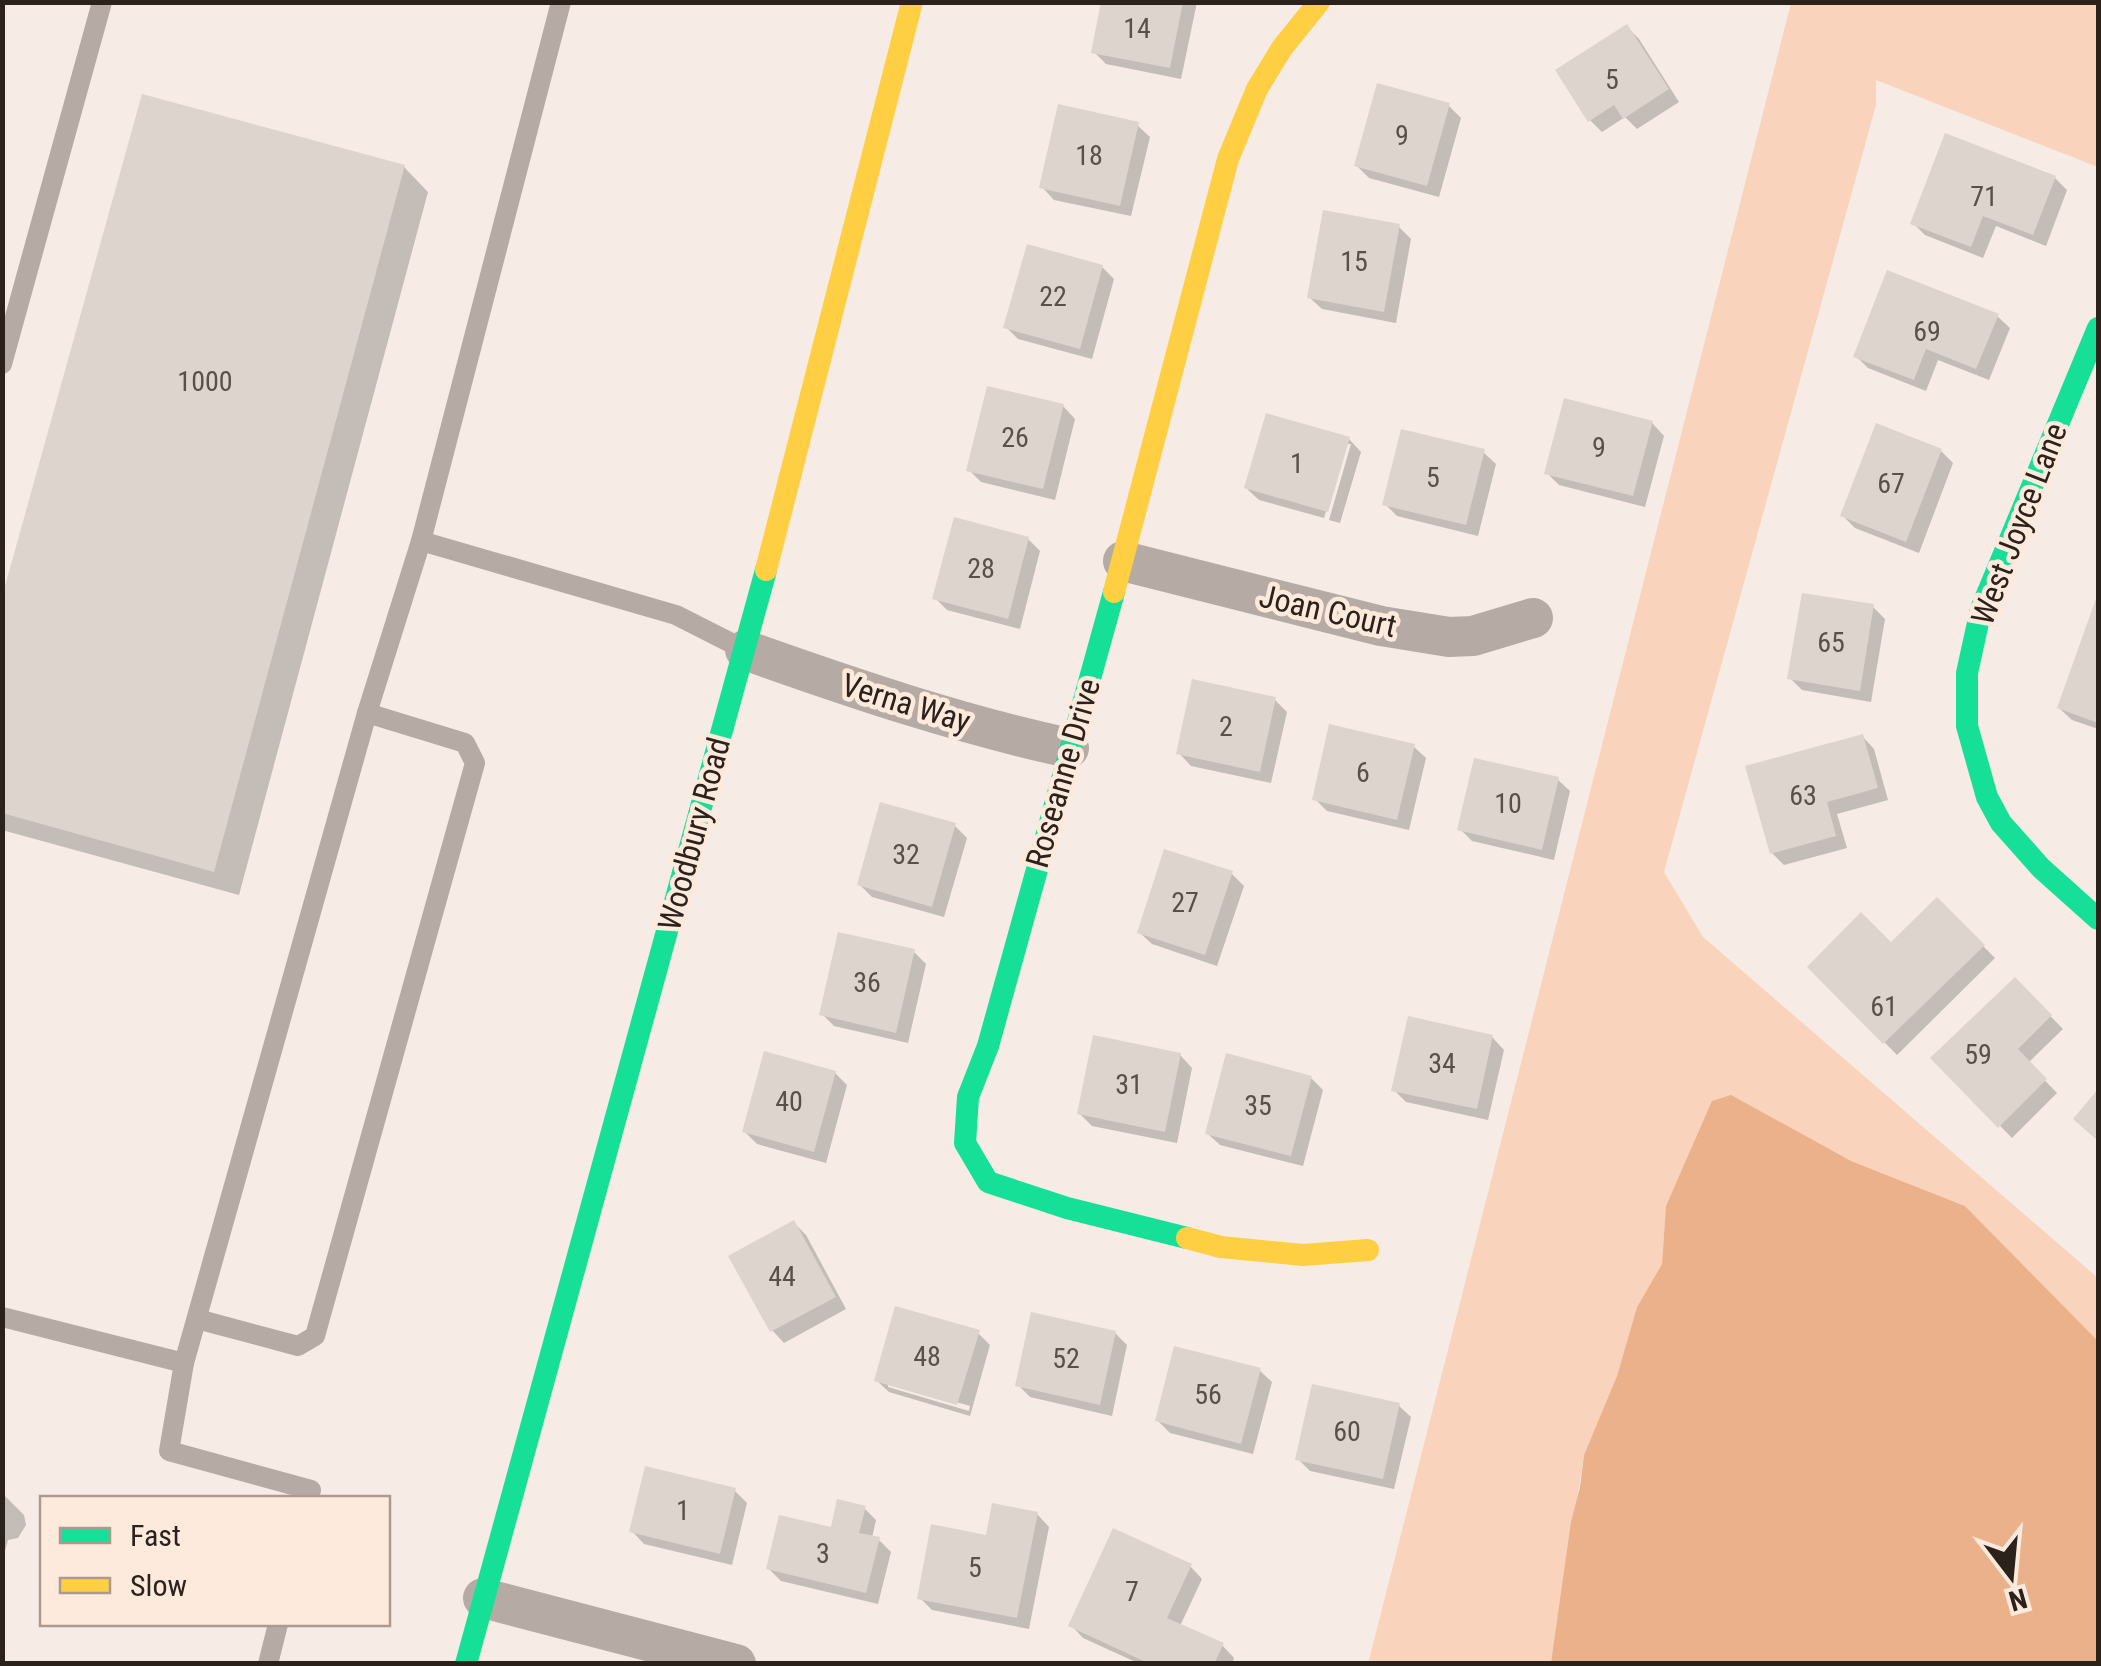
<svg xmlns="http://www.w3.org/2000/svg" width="2101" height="1666" font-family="'Roboto Condensed',sans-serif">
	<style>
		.green { fill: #f9d3bb }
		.water { fill: #eab18a }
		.shadow { fill: #0003; fill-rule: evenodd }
		.building { fill: #ddd4ce }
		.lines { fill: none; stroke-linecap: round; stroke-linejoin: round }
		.lane { stroke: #b6aba4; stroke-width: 20 }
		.street { stroke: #b6aba4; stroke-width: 40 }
		.fast { stroke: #16e098; stroke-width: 22 }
		.slow { stroke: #ffcf43; stroke-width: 22 }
		.labels { text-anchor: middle; stroke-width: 9; stroke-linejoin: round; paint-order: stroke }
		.number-label { font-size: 28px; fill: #59504a }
		.street-label { font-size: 32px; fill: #2b221c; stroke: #feeadd }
	</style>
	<rect width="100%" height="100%" fill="#f6ebe5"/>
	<polygon class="green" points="1791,3 2098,3 2098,167 1876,80 1876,105 1664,872 1703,937 2098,1278 2098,1341 1965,1206 1851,1161 1686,1163 1666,1206 1662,1264 1637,1307 1617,1376 1584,1455 1551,1663 1368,1664"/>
	<polygon class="water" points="1731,1095 1851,1161 1965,1206 2098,1341 2098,1663 1551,1663 1571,1522 1580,1487 1584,1455 1617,1376 1637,1307 1662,1264 1666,1206 1712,1101"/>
	<g class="shadow">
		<polygon points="1103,2 1197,2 1181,79 1106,64 1094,52"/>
		<polygon points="1627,27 1639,39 1679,102 1637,129 1625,117 1602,132 1590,120"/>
		<polygon points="1449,106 1461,118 1439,197 1369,178 1356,165"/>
		<polygon points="1137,125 1150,137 1131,216 1054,200 1042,187"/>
		<polygon points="404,167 428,192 239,895 2,830 2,606"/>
		<polygon points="2055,178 2067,190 2046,246 1996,226 1983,258 1925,235 1913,223"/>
		<polygon points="1399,227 1411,239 1396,323 1322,309 1309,297"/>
		<polygon points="1102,267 1114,279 1092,359 1018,339 1006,327"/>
		<polygon points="1997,316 2010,328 1989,380 1938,360 1926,391 1868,368 1856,356"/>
		<polygon points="1063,406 1075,419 1055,500 981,482 969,470"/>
		<polygon points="1652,423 1664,436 1645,507 1559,485 1547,473"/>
		<polygon points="1349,439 1361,452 1340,523 1329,520 1351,444 1346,444 1324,518 1259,500 1246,488"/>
		<polygon points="1941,451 1953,463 1919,553 1855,528 1843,516"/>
		<polygon points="1483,452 1496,464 1478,536 1397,516 1385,504"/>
		<polygon points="1028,539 1040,551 1020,629 947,610 935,598"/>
		<polygon points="2098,599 2098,729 2072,720 2059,708"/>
		<polygon points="1873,607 1885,619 1871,702 1802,690 1790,678"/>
		<polygon points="1275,700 1287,712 1271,783 1191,766 1179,753"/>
		<polygon points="1862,736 1874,749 1888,800 1837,814 1847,848 1784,865 1772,853"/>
		<polygon points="1413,746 1426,758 1409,830 1327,811 1315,799"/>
		<polygon points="1557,779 1570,791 1554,860 1472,841 1460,829"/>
		<polygon points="955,826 967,838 944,917 872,897 859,884"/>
		<polygon points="1232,874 1244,886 1217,966 1152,944 1139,932"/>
		<polygon points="1937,900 1995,958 1897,1055 1810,967 1891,946"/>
		<polygon points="914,952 926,964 908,1043 834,1026 822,1014"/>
		<polygon points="2015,980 2063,1029 2028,1063 2057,1093 2012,1138 1934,1058"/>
		<polygon points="1492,1037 1504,1050 1488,1120 1406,1102 1394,1090"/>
		<polygon points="1180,1055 1192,1068 1177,1143 1092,1126 1080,1114"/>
		<polygon points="835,1073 847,1085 826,1163 757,1144 744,1131"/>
		<polygon points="1311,1078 1323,1090 1303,1166 1220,1145 1207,1133"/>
		<polygon points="794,1223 806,1235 846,1309 784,1343 772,1330"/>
		<path d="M978 1333 990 1345 970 1416 889 1392 876 1380ZM888 1382 970 1406 969 1411 888 1387Z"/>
		<polygon points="1115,1333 1127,1345 1112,1416 1030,1397 1018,1385"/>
		<polygon points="1259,1370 1272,1382 1253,1454 1170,1433 1158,1421"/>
		<polygon points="1398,1405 1411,1417 1394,1489 1310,1471 1298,1459"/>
		<polygon points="735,1491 747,1503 732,1565 644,1544 632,1531"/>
		<polygon points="2,1493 24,1515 26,1525 18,1538 8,1540 2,1562"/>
		<polygon points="864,1508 876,1520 872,1538 879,1540 891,1552 878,1604 781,1581 769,1569"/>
		<polygon points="1037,1514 1049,1527 1029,1629 932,1610 920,1598 988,1538"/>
		<polygon points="1190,1566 1202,1579 1180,1626 1222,1645 1234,1658 1232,1664 1140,1664 1083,1638 1071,1625"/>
	</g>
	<g class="building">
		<polygon points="1101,2 1183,2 1170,68 1091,53"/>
		<polygon points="1627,24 1669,89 1623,119 1614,105 1588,122 1555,70"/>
		<polygon points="1377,83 1450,103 1427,186 1354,166"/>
		<polygon points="142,94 405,165 214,872 2,813 2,597"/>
		<polygon points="1058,104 1139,122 1120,206 1039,188"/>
		<polygon points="1945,133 2056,176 2033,235 1983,216 1971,247 1910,224"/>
		<polygon points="1323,210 1400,224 1384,312 1307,298"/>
		<polygon points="1027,244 1103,265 1080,349 1003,328"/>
		<polygon points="1887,270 1999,314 1976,369 1926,349 1914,380 1853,357"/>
		<polygon points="987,386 1064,404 1043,489 966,471"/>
		<polygon points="1564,398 1653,421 1633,496 1544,474"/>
		<polygon points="1266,413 1350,437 1328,512 1244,488"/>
		<polygon points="1876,423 1942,449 1906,542 1840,516"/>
		<polygon points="1401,429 1485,449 1466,525 1382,505"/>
		<polygon points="954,517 1029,537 1008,619 932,599"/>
		<polygon points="1802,593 1874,604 1860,691 1787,679"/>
		<polygon points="2098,593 2098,723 2057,708"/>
		<polygon points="1192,679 1276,697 1260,772 1176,754"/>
		<polygon points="1329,724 1415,744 1397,820 1312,800"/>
		<polygon points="1863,734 1878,788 1827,802 1836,836 1770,854 1745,766"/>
		<polygon points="1474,758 1559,777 1542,850 1457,830"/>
		<polygon points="880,802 956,823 932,907 857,885"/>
		<polygon points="1164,849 1233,871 1205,955 1137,933"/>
		<polygon points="1937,897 1985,945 1883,1044 1807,967 1861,912 1891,942"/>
		<polygon points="838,932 915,949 896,1033 819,1015"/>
		<polygon points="2015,977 2052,1015 2018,1049 2047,1079 1998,1128 1930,1058"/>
		<polygon points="1408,1016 1493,1035 1477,1109 1391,1091"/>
		<polygon points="1093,1035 1181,1053 1165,1132 1077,1114"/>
		<polygon points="764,1051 836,1071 814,1152 742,1132"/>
		<polygon points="1226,1053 1312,1076 1291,1156 1205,1134"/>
		<polygon points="2098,1089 2098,1141 2073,1119"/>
		<polygon points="794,1220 836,1297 770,1332 728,1256"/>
		<polygon points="895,1306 980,1330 957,1405 874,1381"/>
		<polygon points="1031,1312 1116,1331 1100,1405 1015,1386"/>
		<polygon points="1174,1346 1261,1368 1241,1444 1155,1421"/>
		<polygon points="1312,1384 1400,1403 1383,1479 1295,1460"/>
		<polygon points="645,1466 736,1488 720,1554 629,1532"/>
		<polygon points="837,1499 866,1506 859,1533 880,1537 866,1593 766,1569 779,1515 831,1527"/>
		<polygon points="992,1503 1038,1512 1017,1618 917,1599 931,1524 986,1535"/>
		<polygon points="1113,1528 1192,1564 1167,1618 1224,1643 1214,1664 1150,1664 1068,1626"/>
	</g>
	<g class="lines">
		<g class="lane">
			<polyline points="2,364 102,2"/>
			<polyline points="421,541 561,2"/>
			<polyline points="2,1317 184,1363"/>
			<polyline points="197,1319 298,1346 315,1336 475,763 465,743 367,713"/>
			<polyline points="309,1498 311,1490 169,1451 184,1363 367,713 421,541 676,615 743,649"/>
			<polyline points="268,1664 278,1624"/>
		</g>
		<g class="street">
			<polyline points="1123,561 1381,626 1449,637 1473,636 1533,618"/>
			<path d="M745 650C852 688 958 724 1069 748"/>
			<polyline points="483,1598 736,1664"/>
		</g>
		<g class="fast">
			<polyline points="2098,328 1981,609 1967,673 1967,726 1987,797 2001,823 2041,868 2098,919"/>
			<polyline points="1114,592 988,1046 968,1097 965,1143 988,1182 1067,1208 1187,1238"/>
			<polyline points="466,1664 766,570"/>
		</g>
		<g class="slow">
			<polyline points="766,570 912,2"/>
			<polyline points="1114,592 1228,159 1257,89 1282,48 1319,2"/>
			<polyline points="1187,1238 1221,1247 1303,1255 1368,1250"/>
		</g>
	</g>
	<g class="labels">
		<g class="number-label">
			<text x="1137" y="38">14</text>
			<text x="1612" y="89">5</text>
			<text x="1402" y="145">9</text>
			<text x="1089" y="165">18</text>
			<text x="1984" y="206">71</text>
			<text x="1354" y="271">15</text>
			<text x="1053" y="306">22</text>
			<text x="1927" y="341">69</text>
			<text x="205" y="391">1000</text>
			<text x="1015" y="447">26</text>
			<text x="1599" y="457">9</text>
			<text x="1297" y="473">1</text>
			<text x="1433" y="487">5</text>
			<text x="1891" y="493">67</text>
			<text x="981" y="578">28</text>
			<text x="1831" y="652">65</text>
			<text x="1226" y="736">2</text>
			<text x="1363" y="782">6</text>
			<text x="1803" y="805">63</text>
			<text x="1508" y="813">10</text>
			<text x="906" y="864">32</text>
			<text x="1185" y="912">27</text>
			<text x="867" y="992">36</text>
			<text x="1884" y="1016">61</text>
			<text x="1978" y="1064">59</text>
			<text x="1442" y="1073">34</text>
			<text x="1129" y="1094">31</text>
			<text x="789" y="1111">40</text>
			<text x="1258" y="1115">35</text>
			<text x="782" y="1286">44</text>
			<text x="927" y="1366">48</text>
			<text x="1066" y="1368">52</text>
			<text x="1208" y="1404">56</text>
			<text x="1347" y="1441">60</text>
			<text x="683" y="1520">1</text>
			<text x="823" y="1563">3</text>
			<text x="975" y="1577">5</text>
			<text x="1132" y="1601">7</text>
		</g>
		<g class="street-label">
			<text transform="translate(2019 524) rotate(-69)" y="11">West Joyce Lane</text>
			<text transform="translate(1328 611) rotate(13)" y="11">Joan Court</text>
			<text transform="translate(906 703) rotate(17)" y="11">Verna Way</text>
			<text transform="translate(1063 773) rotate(-74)" y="11">Roseanne Drive</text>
			<text transform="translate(694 834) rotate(-75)" y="11">Woodbury Road</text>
		</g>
	</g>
	<rect width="2101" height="1666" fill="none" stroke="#2b221c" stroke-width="10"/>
	<rect x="40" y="1496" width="350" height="130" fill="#feeadd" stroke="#aa9a90" stroke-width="2.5"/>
	<rect x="60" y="1528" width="50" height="15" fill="#16e098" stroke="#aa9a90" stroke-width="2.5"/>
	<text x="130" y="1546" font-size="30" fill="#2b221c">Fast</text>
	<rect x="60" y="1578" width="50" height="15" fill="#ffcf43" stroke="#aa9a90" stroke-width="2.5"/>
	<text x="130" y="1596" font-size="30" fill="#2b221c">Slow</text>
	<g transform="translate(2011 1576) rotate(164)" stroke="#feeadd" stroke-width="8" paint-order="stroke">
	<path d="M0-8L18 38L0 25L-18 38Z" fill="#2b221c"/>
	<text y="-15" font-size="28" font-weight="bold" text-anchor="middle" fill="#2b221c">N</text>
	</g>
</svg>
